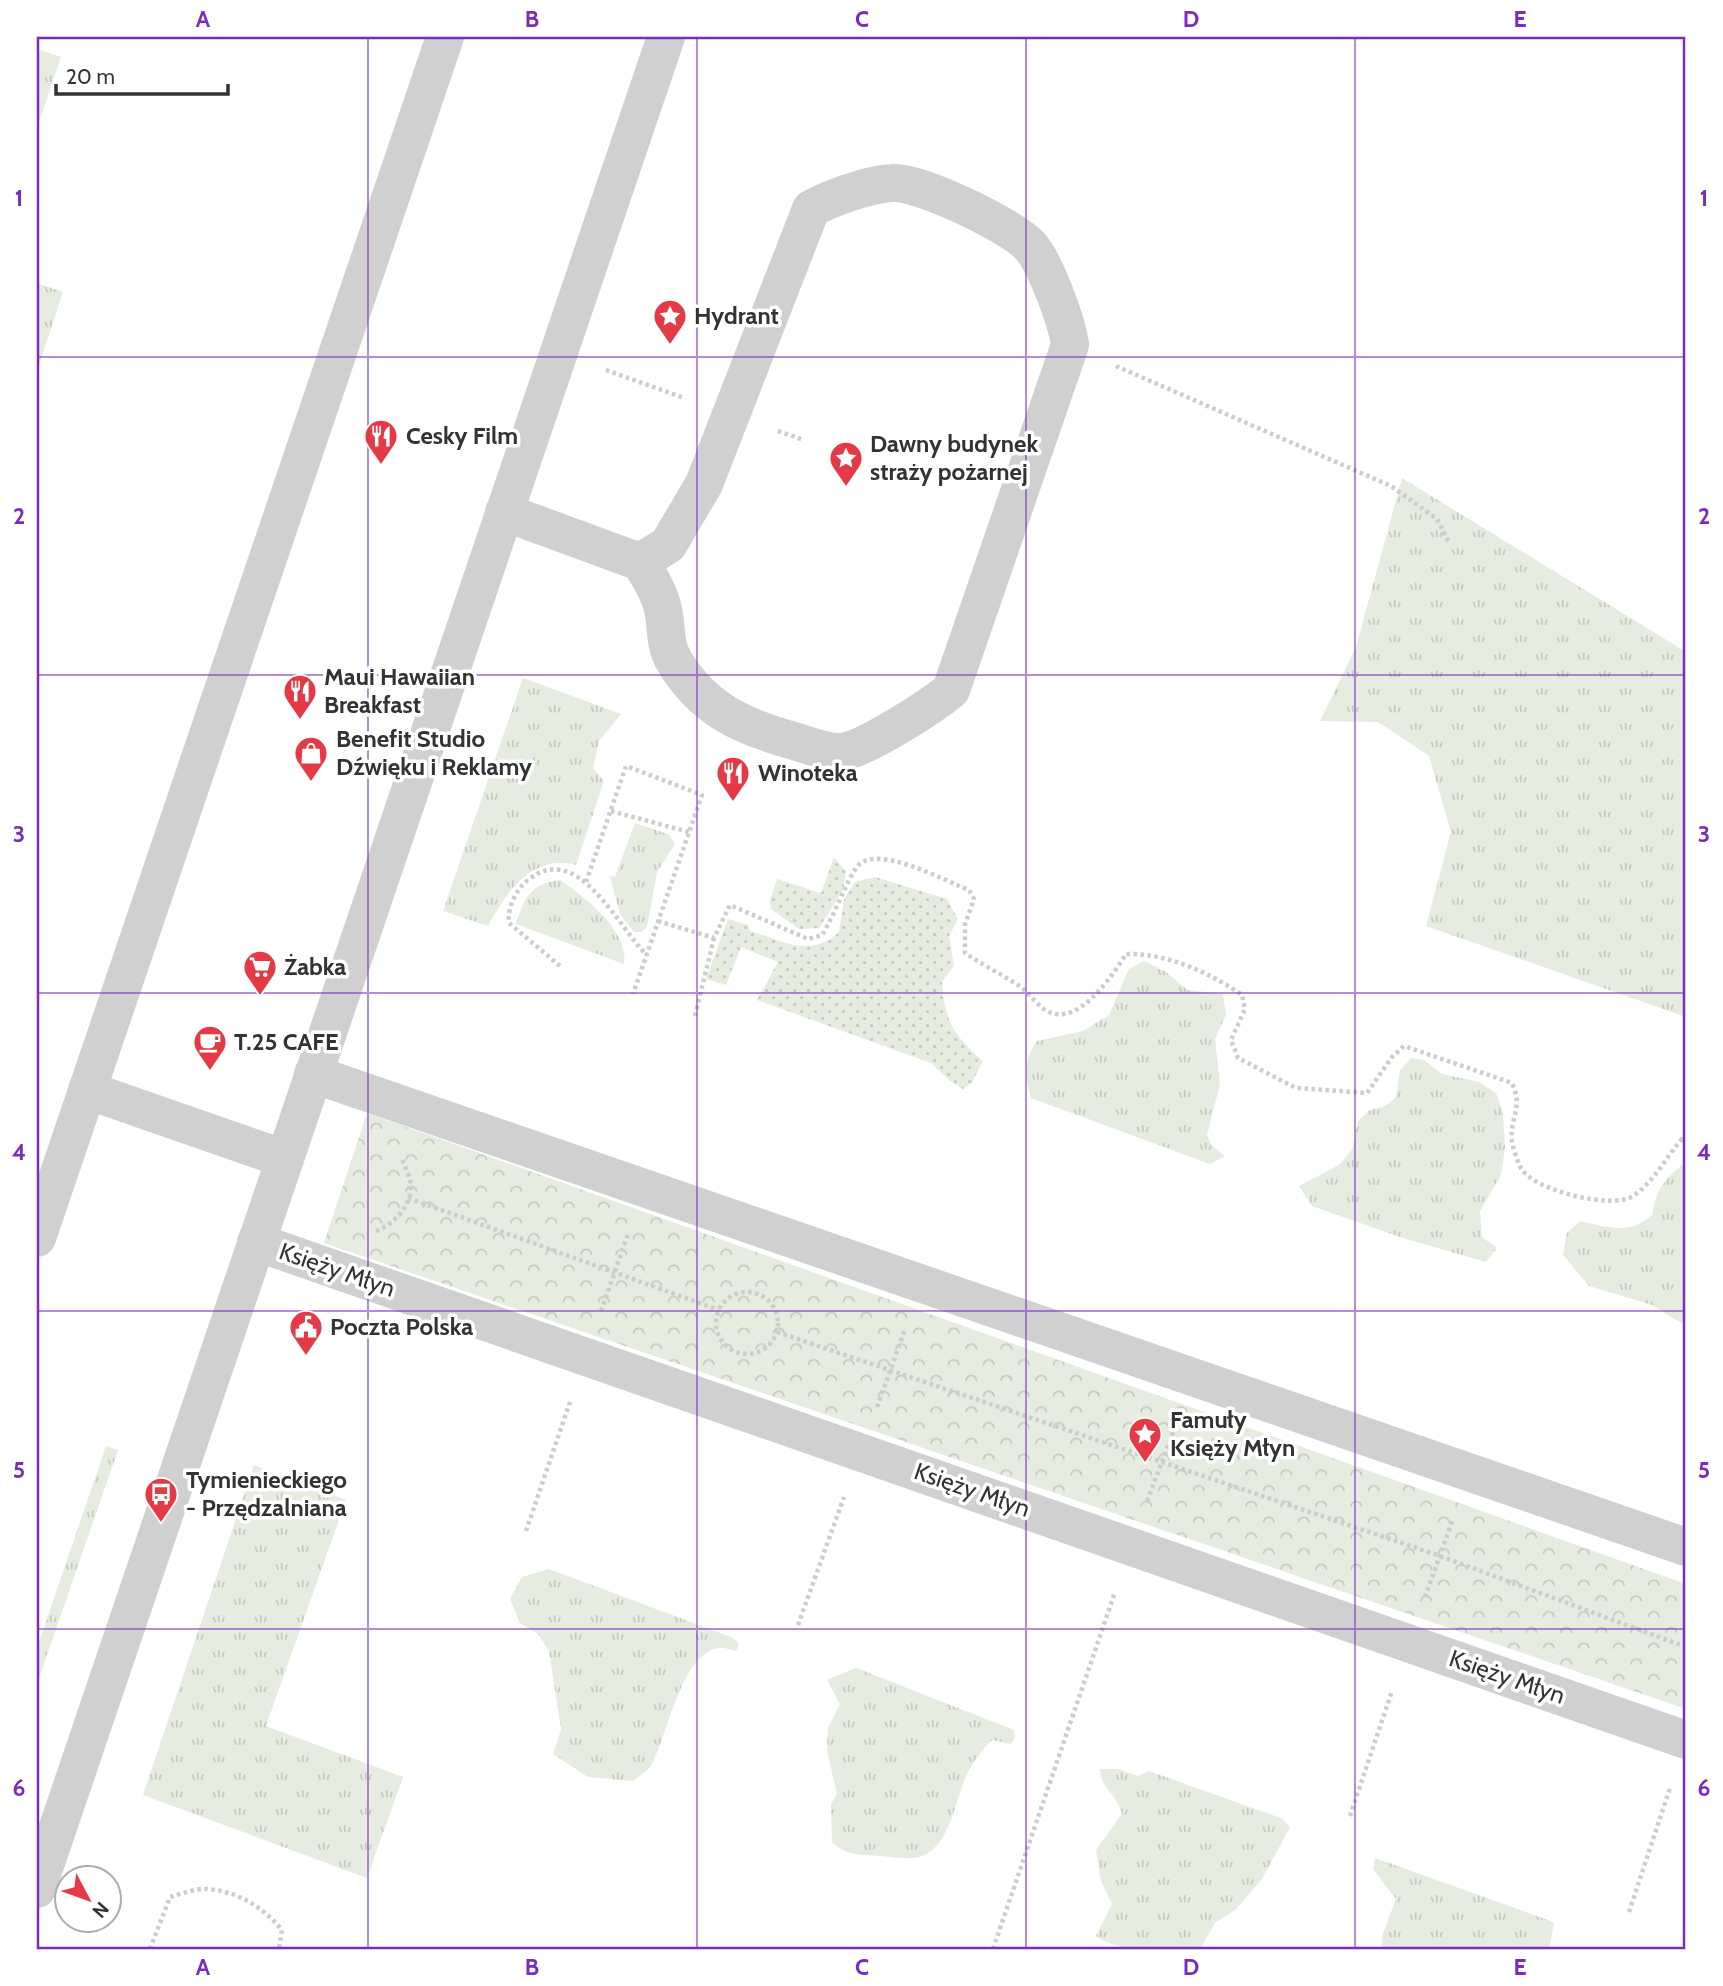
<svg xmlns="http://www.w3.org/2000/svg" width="1723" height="1986" font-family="Cabin,sans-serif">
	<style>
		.grass { fill: url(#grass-tufts) }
		.forest { fill: url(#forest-crowns) }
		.garden { fill: url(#garden-dots) }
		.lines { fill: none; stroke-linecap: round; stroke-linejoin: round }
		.path { stroke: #cdcdcd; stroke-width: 4.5; stroke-dasharray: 3.5 3.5; stroke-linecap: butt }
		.minor { stroke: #d0d0d0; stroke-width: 38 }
		.grid { fill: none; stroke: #7b2cbf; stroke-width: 2; stroke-opacity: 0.55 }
		.labels { text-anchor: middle; stroke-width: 7; stroke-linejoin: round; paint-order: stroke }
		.poi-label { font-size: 24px; font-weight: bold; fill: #333; stroke: #fff; text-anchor: start }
		.street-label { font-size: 24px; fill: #333; stroke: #fff }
		.neatline { fill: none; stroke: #7b2cbf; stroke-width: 2.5 }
		.grid-label { font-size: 23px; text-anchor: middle; font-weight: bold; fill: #7b2cbf }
	</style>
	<defs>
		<pattern id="grass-tufts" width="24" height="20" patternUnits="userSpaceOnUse" patternTransform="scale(1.75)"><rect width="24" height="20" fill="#e6ecdf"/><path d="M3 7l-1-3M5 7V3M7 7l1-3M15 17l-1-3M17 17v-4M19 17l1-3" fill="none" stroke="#c6cbc0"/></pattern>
		<pattern id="forest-crowns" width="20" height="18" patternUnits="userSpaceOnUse" patternTransform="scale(1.75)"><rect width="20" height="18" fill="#e6ecdf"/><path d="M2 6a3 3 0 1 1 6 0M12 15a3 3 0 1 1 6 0" fill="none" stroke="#c6cbc0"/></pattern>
		<pattern id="garden-dots" width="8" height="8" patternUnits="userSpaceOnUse" patternTransform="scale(1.75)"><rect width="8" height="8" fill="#e6ecdf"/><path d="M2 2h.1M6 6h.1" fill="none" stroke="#c6cbc0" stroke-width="1.8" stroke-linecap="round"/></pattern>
	</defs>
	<rect width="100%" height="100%" fill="#fff"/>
	<g class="grass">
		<polygon points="37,49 61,57 37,128"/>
		<polygon points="37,283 63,292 37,371"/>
		<polygon points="1402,478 1686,652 1686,1017 1426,926 1451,832 1429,756 1378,722 1320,721 1356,647"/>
		<path d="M523 678 621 714 599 741 593 768 604 781 576 865C531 854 506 893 488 926L443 911Z"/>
		<polygon points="635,823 668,834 675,844 657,872 647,927 641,932 634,932 620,914 610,876 615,877"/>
		<path d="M560 880C584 897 629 930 624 964L516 924C525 896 531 884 560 880Z"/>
		<path d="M1144 961 1166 972 1188 990 1223 994 1226 1015 1215 1039 1220 1084 1207 1135 1211 1145 1225 1156 1210 1164 1031 1098C1024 1075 1023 1061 1037 1041L1083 1031 1109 1015 1129 969Z"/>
		<polygon points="1411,1058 1424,1060 1442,1074 1479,1082 1496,1093 1503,1113 1505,1148 1501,1175 1480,1211 1482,1237 1497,1248 1486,1262 1403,1238 1312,1206 1299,1186 1339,1165 1352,1150 1358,1121 1370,1110 1385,1106 1396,1097 1400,1070"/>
		<path d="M1686 1162V1326L1652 1305 1589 1286 1563 1255 1567 1233 1580 1221C1607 1227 1631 1236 1653 1214 1654 1191 1668 1175 1686 1162Z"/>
		<polygon points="106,1446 118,1450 37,1684 37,1648"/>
		<polygon points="254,1465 346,1500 266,1726 403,1777 367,1878 143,1795"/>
		<path d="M549 1569 731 1637 739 1644 736 1651C731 1650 724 1647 720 1648 680 1651 667 1741 650 1767 646 1772 638 1777 633 1781L588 1777 553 1754 561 1730 549 1651 538 1634 520 1623 510 1599 522 1577Z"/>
		<path d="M856 1668 1014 1730 1015 1738 1011 1744 992 1740C983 1749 975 1759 969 1770 955 1795 951 1854 914 1858 904 1859 892 1857 882 1856 863 1855 846 1856 832 1842L831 1804 837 1794 827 1750 828 1728 840 1704 827 1680Z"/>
		<path d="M1100 1769H1118L1138 1776 1149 1771 1283 1819 1290 1827 1262 1879 1236 1909 1215 1923 1200 1949C1166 1949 1125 1956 1096 1936L1112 1904 1101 1881 1096 1850 1122 1814C1118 1794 1100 1789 1100 1769Z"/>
		<polygon points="1375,1858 1548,1920 1554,1923 1549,1949 1382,1949 1382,1936 1396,1899 1373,1869"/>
	</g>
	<polygon class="forest" points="367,1113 1686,1584 1686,1709 324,1243"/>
	<g class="garden">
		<polygon points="834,857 846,872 843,890 819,928 799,929 771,909 770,900 777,879 821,893"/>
		<path d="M875 877 947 899 958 919 949 936 954 966 942 981C944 1021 954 1036 983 1061L972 1083 963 1089 950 1081 931 1063 757 1000 778 962 741 947 726 985 706 979 728 919 748 925 750 931C785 941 809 959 839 932L844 899 855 882Z"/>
	</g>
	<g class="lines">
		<g class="path">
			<polyline points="1116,366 1391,486 1437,519 1449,543"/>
			<polyline points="606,370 684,398"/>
			<polyline points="778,431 804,440"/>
			<polyline points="611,811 689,832"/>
			<polyline points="586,882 626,766 702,795 633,994"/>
			<path d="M658 921 714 938 730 905 808 939 822 935C835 914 843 889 856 868 873 841 945 881 969 890L974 899 965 924V953C983 965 1003 975 1021 987 1030 994 1039 1008 1049 1012 1080 1026 1113 974 1126 954 1166 953 1209 972 1242 995L1245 1009 1231 1040 1238 1058 1296 1088 1367 1093 1392 1057 1404 1046 1512 1083C1524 1110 1509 1117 1512 1141 1513 1149 1517 1159 1520 1166 1529 1190 1613 1210 1633 1196 1654 1182 1666 1157 1682 1139L1686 1140"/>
			<path d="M560 966 509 923C507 909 516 889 528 880 578 839 618 928 647 955"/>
			<polyline points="695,1016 714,938"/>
			<polyline points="408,1198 719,1310"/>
			<path d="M376 1231C393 1225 411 1206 411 1187 411 1178 404 1166 402 1158"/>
			<circle cx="747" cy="1323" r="31"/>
			<polyline points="601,1311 628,1234"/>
			<polyline points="777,1332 1440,1556 1686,1647"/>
			<polyline points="877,1407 905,1329"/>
			<polyline points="1147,1501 1176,1425"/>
			<polyline points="526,1531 570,1402"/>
			<polyline points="1425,1597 1453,1519"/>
			<polyline points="798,1625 844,1497"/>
			<polyline points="1350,1816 1392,1691"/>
			<polyline points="1629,1912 1670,1788"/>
			<path d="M150 1949 170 1897C181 1894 196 1888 207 1889 237 1891 263 1907 282 1930L279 1949"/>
			<polyline points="993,1949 1115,1592"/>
		</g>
		<g class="minor">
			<path d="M504 512 640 562C650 577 659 592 663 609 667 627 664 644 674 661 704 710 741 726 794 741 808 745 826 753 841 752 864 750 932 706 951 690L1070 345C1067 322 1046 265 1031 247 1013 226 919 181 892 183 870 184 830 198 811 209L704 484 668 545 640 562"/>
			<polyline points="313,1074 1686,1547"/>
			<polyline points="87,1090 285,1159"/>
			<polyline points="37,1238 445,37"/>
			<polyline points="256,1242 1686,1740"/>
			<polyline points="37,1889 666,37"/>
		</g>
	</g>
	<path class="grid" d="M368 37V1949M697 37V1949M1026 37V1949M1355 37V1949M37 357H1686M37 675H1686M37 993H1686M37 1311H1686M37 1629H1686"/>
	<defs>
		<symbol id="sight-pin" viewBox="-11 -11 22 30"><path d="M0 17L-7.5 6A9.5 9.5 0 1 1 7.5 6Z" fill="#e63946" stroke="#fff"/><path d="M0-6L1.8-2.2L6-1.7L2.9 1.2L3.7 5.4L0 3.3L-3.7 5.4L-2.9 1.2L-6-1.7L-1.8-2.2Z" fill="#fff"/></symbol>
		<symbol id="restaurant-pin" viewBox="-11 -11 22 30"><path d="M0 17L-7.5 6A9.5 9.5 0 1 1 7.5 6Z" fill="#e63946" stroke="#fff"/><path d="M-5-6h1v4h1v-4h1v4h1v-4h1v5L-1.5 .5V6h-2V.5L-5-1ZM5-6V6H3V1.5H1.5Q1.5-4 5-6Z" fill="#fff"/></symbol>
		<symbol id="shop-pin" viewBox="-11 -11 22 30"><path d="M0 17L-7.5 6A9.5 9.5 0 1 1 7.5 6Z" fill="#e63946" stroke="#fff"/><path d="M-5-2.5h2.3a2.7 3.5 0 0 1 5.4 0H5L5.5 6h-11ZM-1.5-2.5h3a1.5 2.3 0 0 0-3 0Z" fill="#fff"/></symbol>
		<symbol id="supermarket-pin" viewBox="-11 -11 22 30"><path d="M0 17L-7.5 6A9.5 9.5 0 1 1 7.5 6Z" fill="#e63946" stroke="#fff"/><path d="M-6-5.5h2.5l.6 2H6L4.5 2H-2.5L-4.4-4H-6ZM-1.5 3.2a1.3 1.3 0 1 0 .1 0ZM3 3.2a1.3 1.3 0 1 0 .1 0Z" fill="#fff"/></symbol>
		<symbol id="cafe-pin" viewBox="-11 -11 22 30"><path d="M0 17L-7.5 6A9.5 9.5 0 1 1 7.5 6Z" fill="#e63946" stroke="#fff"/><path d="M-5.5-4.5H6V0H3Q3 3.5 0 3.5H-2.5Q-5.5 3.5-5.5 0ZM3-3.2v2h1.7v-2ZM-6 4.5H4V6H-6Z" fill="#fff"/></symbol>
		<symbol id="civic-pin" viewBox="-11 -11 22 30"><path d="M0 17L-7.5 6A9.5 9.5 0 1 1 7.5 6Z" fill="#e63946" stroke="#fff"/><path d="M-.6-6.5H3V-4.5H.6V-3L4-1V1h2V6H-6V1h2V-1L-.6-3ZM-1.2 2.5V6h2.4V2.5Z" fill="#fff"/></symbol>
		<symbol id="bus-pin" viewBox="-11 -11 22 30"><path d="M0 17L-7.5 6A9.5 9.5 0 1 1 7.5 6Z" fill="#e63946" stroke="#fff"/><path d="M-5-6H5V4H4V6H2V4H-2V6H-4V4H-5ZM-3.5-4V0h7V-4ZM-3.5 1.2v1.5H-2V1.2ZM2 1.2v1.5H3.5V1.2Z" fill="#fff"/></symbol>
	</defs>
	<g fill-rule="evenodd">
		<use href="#sight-pin" x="651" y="297" width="38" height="52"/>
		<use href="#restaurant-pin" x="362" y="417" width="38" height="52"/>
		<use href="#sight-pin" x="827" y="439" width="38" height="52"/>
		<use href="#restaurant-pin" x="281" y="672" width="38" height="52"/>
		<use href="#shop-pin" x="292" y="734" width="38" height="52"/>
		<use href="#restaurant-pin" x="714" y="754" width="38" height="52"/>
		<use href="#supermarket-pin" x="241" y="948" width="38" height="52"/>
		<use href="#cafe-pin" x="191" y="1023" width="38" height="52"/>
		<use href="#civic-pin" x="287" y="1308" width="38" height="52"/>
		<use href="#sight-pin" x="1126" y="1415" width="38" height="52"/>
		<use href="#bus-pin" x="142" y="1475" width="38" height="52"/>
	</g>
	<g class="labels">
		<g class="poi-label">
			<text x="694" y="324">Hydrant</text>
			<text x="406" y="444">Cesky Film</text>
			<text x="870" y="452">Dawny budynek<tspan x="870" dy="28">straży pożarnej</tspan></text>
			<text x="324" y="685">Maui Hawaiian<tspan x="324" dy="28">Breakfast</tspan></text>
			<text x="336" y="747">Benefit Studio<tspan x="336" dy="28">Dźwięku i Reklamy</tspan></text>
			<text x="758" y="781">Winoteka</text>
			<text x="284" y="975">Żabka</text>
			<text x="234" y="1050">T.25 CAFE</text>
			<text x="330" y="1335">Poczta Polska</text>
			<text x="1170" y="1428">Famuły<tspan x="1170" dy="28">Księży Młyn</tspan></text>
			<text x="186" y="1488">Tymienieckiego<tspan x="186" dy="28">- Przędzalniana</tspan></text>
		</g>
		<g class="street-label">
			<text transform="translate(337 1270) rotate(19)" y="8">Księży Młyn</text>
			<text transform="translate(972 1490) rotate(19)" y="8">Księży Młyn</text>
			<text transform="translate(1507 1677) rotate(19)" y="8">Księży Młyn</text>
		</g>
	</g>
	<rect width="1723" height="1986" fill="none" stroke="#ffffff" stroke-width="77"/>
	<g transform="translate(88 1899) rotate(131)"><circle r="33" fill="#ffffff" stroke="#adadad" stroke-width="2"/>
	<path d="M0-5L12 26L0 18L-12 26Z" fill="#e63946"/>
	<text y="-10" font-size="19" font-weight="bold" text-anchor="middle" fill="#333333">N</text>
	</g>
	<path d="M56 84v10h172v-10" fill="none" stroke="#333333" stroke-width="3.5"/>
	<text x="66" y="84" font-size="21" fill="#333333" stroke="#ffffff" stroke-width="5" paint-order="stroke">20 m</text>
	<rect x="38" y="38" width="1646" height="1910" class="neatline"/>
	<g class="grid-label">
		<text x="203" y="27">A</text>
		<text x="532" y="27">B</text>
		<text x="862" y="27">C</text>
		<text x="1191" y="27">D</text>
		<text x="1520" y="27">E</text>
		<text x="19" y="206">1</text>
		<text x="1704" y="206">1</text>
		<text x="19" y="524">2</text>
		<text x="1704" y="524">2</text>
		<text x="19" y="842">3</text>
		<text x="1704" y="842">3</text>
		<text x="19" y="1160">4</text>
		<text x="1704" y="1160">4</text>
		<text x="19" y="1478">5</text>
		<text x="1704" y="1478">5</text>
		<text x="19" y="1796">6</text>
		<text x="1704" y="1796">6</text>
		<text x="203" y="1975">A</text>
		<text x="532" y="1975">B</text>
		<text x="862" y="1975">C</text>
		<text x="1191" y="1975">D</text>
		<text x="1520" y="1975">E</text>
	</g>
</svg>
